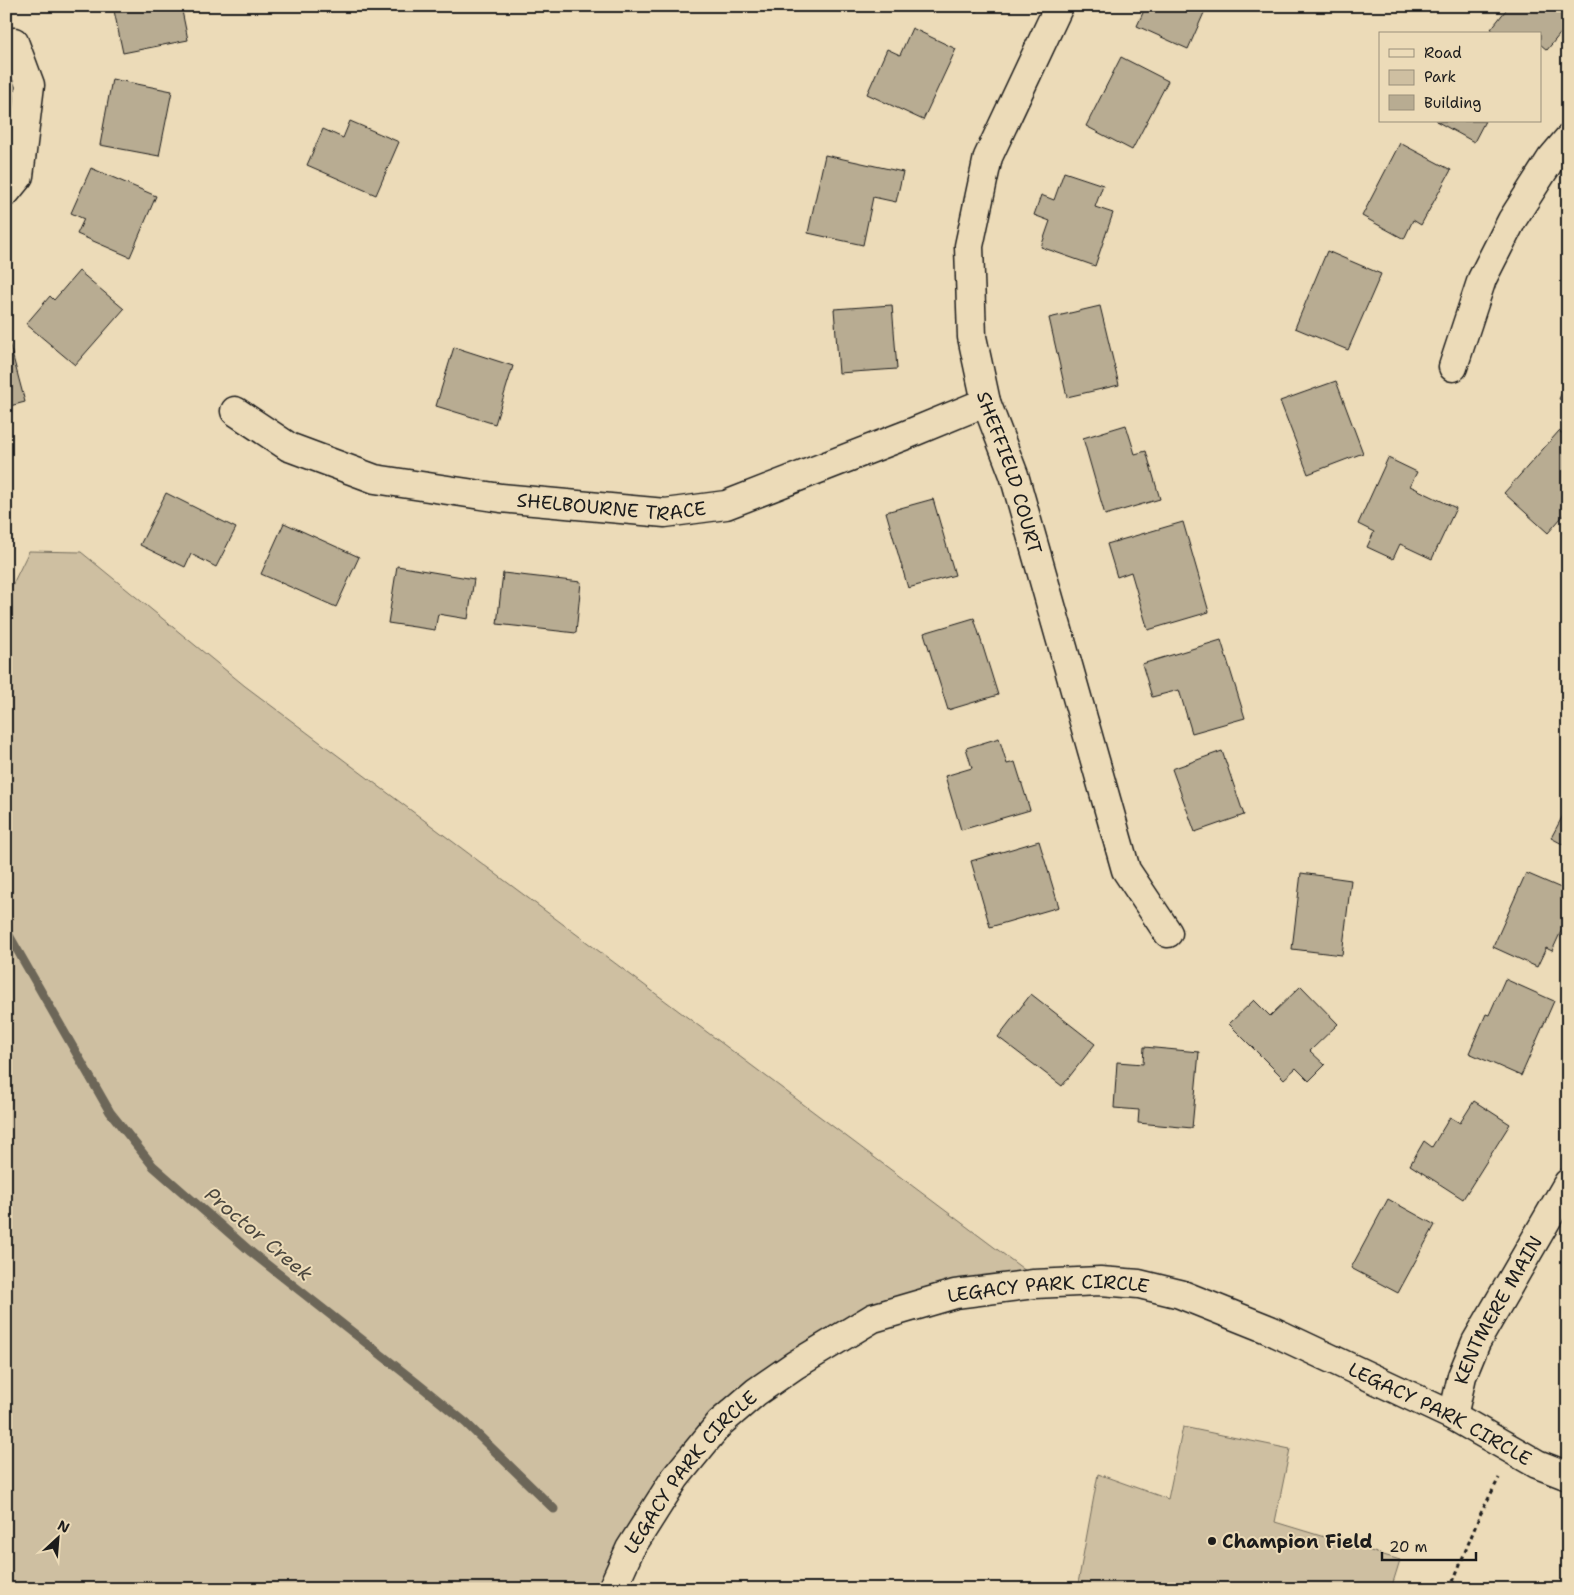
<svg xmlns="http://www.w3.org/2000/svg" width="1574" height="1595" font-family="'Shantell Sans',sans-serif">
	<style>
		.green { fill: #cebfa1; stroke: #756e5e }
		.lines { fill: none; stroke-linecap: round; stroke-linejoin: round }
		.stream { stroke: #6c6658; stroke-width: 9 }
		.building { fill: #b8ac92; stroke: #1c1c1c }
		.street-casing { stroke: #1c1c1c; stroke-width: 31 }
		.path { stroke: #1c1c1c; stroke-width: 3; stroke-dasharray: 4 4; stroke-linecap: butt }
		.street { stroke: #ecdbb8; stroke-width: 28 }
		.poi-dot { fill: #1c1c1c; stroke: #ecdbb8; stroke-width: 2 }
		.labels { text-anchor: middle; stroke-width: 4; stroke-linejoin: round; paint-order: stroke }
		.street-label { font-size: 19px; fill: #1c1c1c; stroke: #ecdbb8 }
		.poi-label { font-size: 19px; font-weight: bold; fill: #1c1c1c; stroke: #ecdbb8; text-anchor: start }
		.water-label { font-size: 20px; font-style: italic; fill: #4b473f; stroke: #ecdbb8 }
	</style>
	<rect width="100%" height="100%" fill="#ecdbb8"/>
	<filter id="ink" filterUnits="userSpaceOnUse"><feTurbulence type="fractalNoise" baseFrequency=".02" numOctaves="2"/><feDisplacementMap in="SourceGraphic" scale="10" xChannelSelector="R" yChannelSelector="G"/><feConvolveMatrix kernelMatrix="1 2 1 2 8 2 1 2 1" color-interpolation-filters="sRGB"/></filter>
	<g filter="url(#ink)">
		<g class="green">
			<polygon points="29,551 81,552 245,686 1050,1289 891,1299 756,1383 603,1589 6,1589 6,598"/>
			<polygon points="1183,1427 1290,1449 1275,1522 1400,1560 1391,1589 1077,1589 1098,1474 1168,1499"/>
		</g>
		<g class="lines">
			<polyline class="stream" points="6,930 110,1112 153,1166 251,1252 417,1383 466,1423 554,1509"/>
		</g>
		<g class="building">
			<polygon points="113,6 181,6 188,40 123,53"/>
			<polygon points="964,6 979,6 977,12"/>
			<polygon points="1146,6 1207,6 1188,49 1137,26"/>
			<polygon points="1509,6 1568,6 1568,24 1547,50 1540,44 1540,34 1497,34 1491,29"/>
			<polygon points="912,28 956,49 923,120 867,94 887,49 900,55"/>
			<polygon points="1121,57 1168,81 1132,150 1086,126"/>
			<polygon points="112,79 172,91 159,156 100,145"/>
			<polygon points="350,121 399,142 376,195 307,165 323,129 343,138"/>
			<polygon points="1436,121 1485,121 1474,142"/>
			<polygon points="1400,143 1451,170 1421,225 1413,220 1404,239 1362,216"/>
			<polygon points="825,155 903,172 896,202 873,197 863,245 808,233"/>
			<polygon points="91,168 156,196 130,257 77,234 84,219 71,213"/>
			<polygon points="1064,172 1103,185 1095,207 1113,213 1095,266 1041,247 1050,221 1034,215 1041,195 1054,200"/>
			<polygon points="1327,251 1381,274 1348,350 1295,328"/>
			<polygon points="79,271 124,309 75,365 26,324 50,296 54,300"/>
			<polygon points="892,305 897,369 839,373 834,309"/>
			<polygon points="1100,306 1119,385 1067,397 1049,318"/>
			<polygon points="9,342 25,402 6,407 6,343"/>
			<polygon points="454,347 513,366 495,424 436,406"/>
			<polygon points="1568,379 1568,403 1559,399"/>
			<polygon points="1336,381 1363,453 1308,474 1280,401"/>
			<polygon points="1126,425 1135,454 1146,451 1160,499 1105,515 1083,438"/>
			<polygon points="1559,431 1568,439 1568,510 1548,533 1504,493"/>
			<polygon points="1388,458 1417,472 1410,486 1456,508 1432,559 1400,544 1393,559 1367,547 1374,532 1358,524"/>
			<polygon points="166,493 236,528 216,567 191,554 185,567 140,545"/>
			<polygon points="933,499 955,575 908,588 886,512"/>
			<polygon points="1183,522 1209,612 1148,630 1131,572 1117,577 1107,544"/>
			<polygon points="284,523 359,557 336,607 261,574"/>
			<polygon points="397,566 474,579 468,619 438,614 435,630 388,623"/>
			<polygon points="503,573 581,582 576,633 497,624"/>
			<polygon points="974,618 998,695 948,710 924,633"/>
			<polygon points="1221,640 1245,718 1192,733 1179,690 1152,697 1142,664"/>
			<polygon points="999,738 1007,764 1015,762 1030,810 961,830 945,776 972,768 966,748"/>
			<polygon points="1222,751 1244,815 1195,832 1172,769"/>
			<polygon points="1568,806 1568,847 1551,838"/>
			<polygon points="1039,841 1059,907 990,927 971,861"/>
			<polygon points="1301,873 1351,880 1342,955 1292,949"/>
			<polygon points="1526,873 1568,891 1568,916 1552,951 1546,948 1537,967 1493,947"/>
			<polygon points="1505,979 1554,1001 1521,1076 1469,1053 1486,1014 1489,1015"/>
			<polygon points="1301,986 1338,1024 1310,1051 1325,1065 1309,1081 1296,1068 1284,1079 1229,1024 1254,1000 1270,1016"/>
			<polygon points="1031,994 1095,1044 1062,1086 998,1037"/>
			<polygon points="1144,1047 1199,1052 1192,1128 1138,1123 1139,1110 1114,1108 1117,1062 1143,1064"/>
			<polygon points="1474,1101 1510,1124 1463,1199 1410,1165 1424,1141 1432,1147 1450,1117 1460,1123"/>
			<polygon points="1388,1199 1435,1225 1398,1293 1351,1268"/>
		</g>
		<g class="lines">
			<defs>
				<g id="street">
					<path id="s1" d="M1059 6 988 157 969 246 972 337 986 402 1014 475 1126 870 1168 933"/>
					<polyline points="6,192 19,176 30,85 14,42"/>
					<polyline points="1453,367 1482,279 1512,220 1551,159 1568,139"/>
					<path id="s2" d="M235 411 289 447 375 479 501 498 665 513 726 505 906 435 986 402"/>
					<path id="s3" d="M1453 1416 1462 1376 1476 1342 1568 1183"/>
					<path id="s4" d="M612 1589 630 1549 675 1478 720 1423 756 1392 795 1365 873 1318 955 1294 1034 1284 1100 1281 1139 1284 1180 1294 1270 1330 1453 1416 1537 1464 1568 1476"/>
				</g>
			</defs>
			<use href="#street" class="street-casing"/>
			<polyline class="path" points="1450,1589 1480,1515 1499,1478"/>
			<use href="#street" class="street"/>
		</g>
	</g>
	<circle class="poi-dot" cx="1212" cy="1541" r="5"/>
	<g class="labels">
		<g class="street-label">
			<text dy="7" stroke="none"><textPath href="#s1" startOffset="490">SHEFFIELD COURT</textPath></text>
			<text dy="7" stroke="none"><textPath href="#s2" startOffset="395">SHELBOURNE TRACE</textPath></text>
			<text dy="7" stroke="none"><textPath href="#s4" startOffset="564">LEGACY PARK CIRCLE</textPath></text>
			<text dy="7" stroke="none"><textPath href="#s3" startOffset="116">KENTMERE MAIN</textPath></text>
			<text dy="7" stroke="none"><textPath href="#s4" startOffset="984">LEGACY PARK CIRCLE</textPath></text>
			<text dy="7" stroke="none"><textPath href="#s4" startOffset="142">LEGACY PARK CIRCLE</textPath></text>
		</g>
		<g class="poi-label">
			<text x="1222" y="1548">Champion Field</text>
		</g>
		<g class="water-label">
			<text transform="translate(259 1234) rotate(40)" y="7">Proctor Creek</text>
		</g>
	</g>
	<rect width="1574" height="1595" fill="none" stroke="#ecdbb8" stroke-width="25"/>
	<rect x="12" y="12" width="1549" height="1570" fill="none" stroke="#1c1c1c" stroke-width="2" filter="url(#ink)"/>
	<rect x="1379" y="32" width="162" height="90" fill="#ecdbb8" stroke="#998f7a"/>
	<rect x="1389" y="49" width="25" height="8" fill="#ecdbb8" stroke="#998f7a"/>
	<text x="1424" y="58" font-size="15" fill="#1c1c1c">Road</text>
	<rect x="1389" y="70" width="25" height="15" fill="#cebfa1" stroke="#998f7a"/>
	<text x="1424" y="82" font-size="15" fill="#1c1c1c">Park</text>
	<rect x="1389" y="95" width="25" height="15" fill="#b8ac92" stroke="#998f7a"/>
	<text x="1424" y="108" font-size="15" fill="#1c1c1c">Building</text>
	<g transform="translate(58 1538) rotate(26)" stroke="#ecdbb8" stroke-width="4" paint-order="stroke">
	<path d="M0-4L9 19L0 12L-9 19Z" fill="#1c1c1c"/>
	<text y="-8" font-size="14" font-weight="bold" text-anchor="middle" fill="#1c1c1c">N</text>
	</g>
	<path d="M1382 1552v8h94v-8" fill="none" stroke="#1c1c1c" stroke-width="2.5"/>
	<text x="1389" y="1552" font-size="15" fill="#1c1c1c" stroke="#ecdbb8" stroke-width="4" paint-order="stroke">20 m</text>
</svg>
